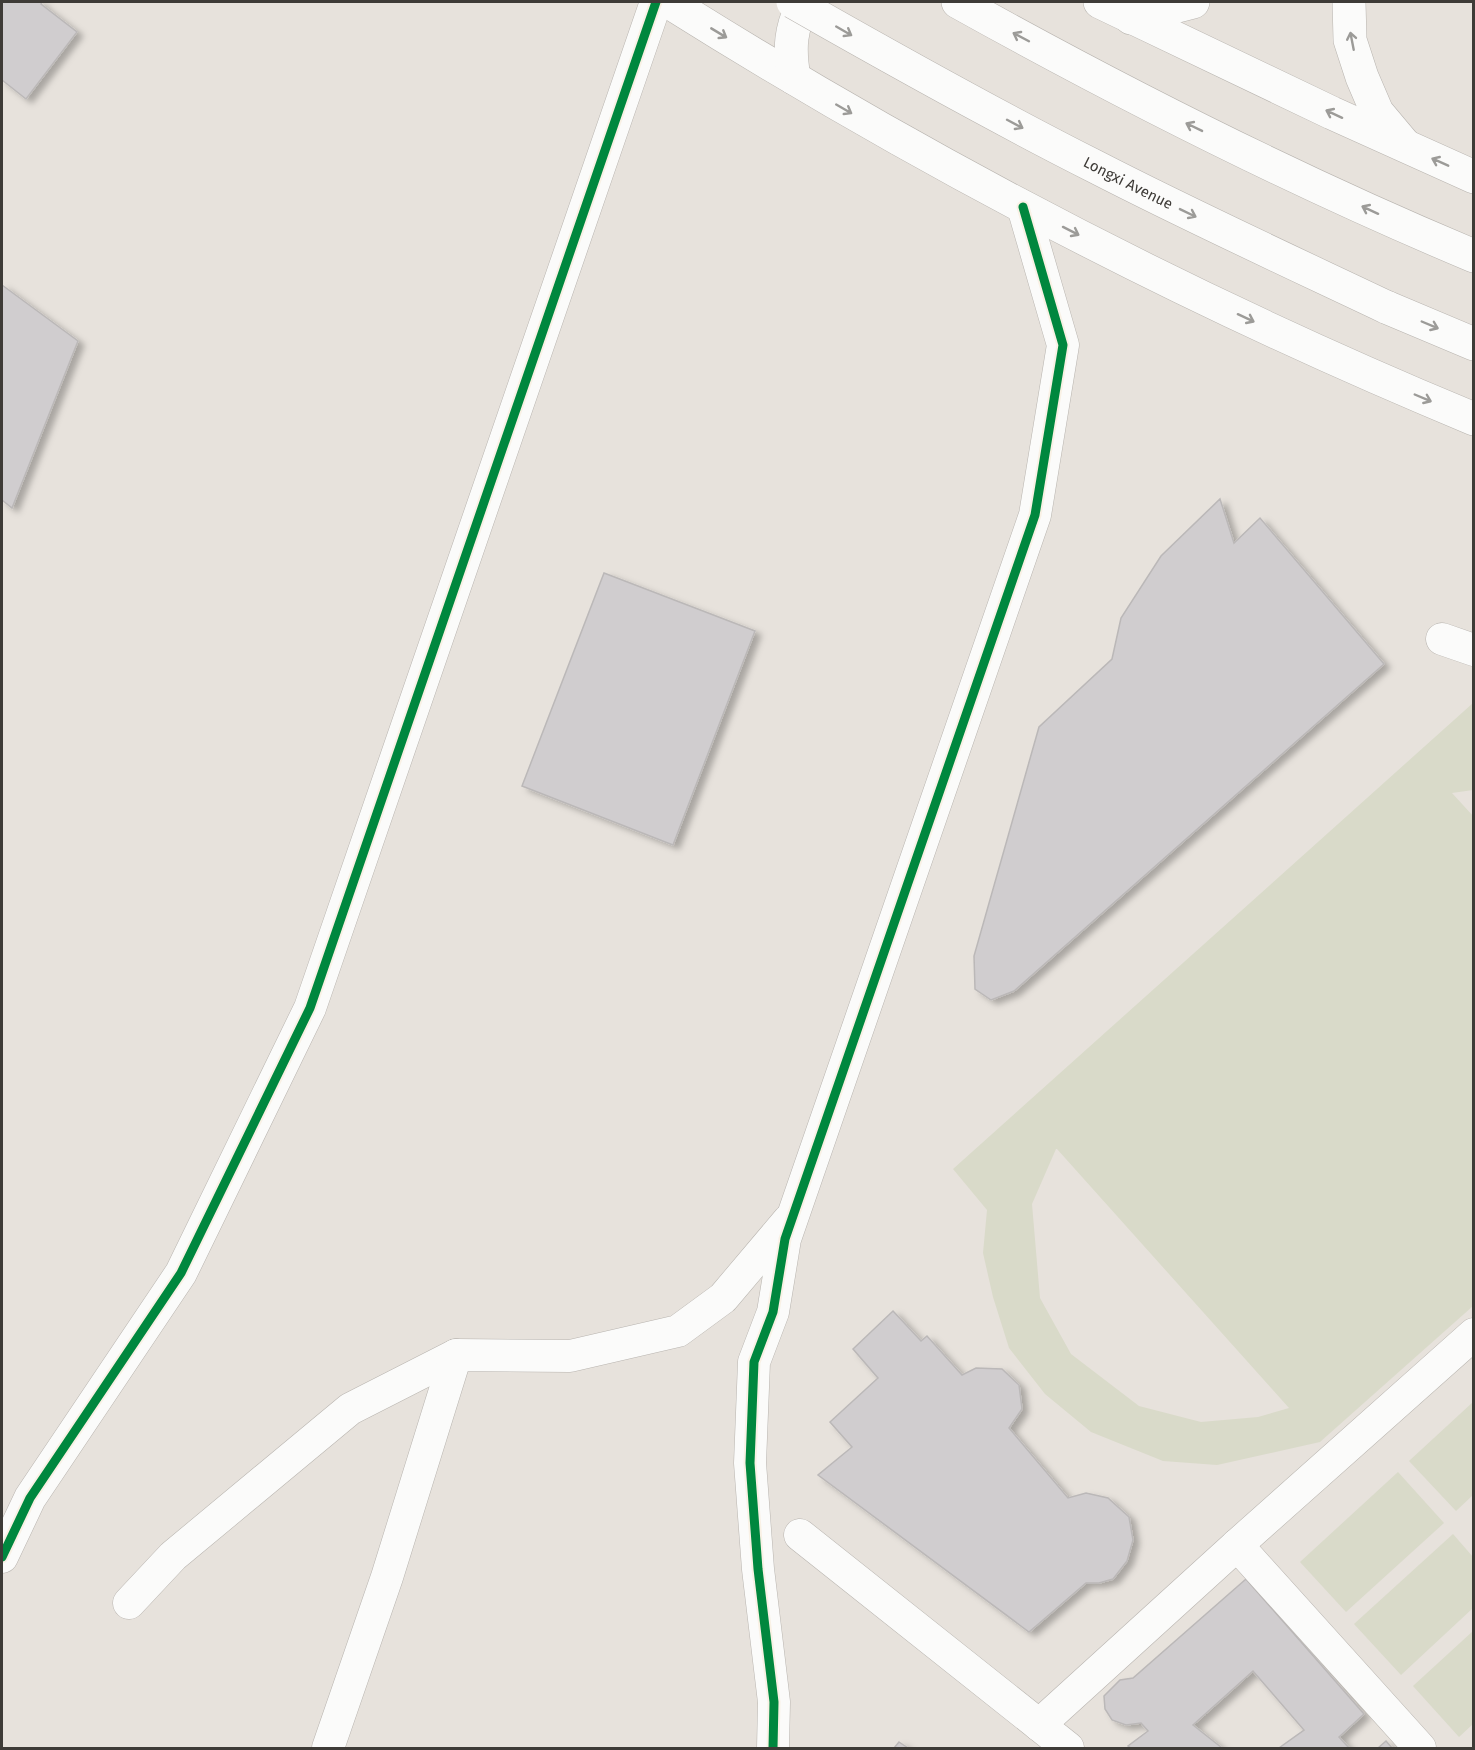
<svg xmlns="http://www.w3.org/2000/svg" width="1475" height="1750" font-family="'Fira Sans',sans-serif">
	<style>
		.pitch { fill: #d9dac9; fill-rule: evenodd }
		.building { fill: #d0cdcf; stroke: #bbb8b8; stroke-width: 1.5; filter: url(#shadow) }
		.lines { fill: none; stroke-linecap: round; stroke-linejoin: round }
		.minor-casing { stroke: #b8b4af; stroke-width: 33 }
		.tertiary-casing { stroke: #b8b4af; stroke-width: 34 }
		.primary-casing { stroke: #b8b4af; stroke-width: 34 }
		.minor { stroke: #fbfbfa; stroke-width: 32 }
		.tertiary { stroke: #fbfbfa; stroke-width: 33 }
		.primary { stroke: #fbfbfa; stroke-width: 33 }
		.primary-bridge-casing { stroke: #b8b4af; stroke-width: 34; stroke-linecap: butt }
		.primary-bridge { stroke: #fbfbfa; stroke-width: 33 }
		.cycleway-casing { stroke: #f9f1e5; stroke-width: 13 }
		.cycleway { stroke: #00873e; stroke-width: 9 }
		.oneway { stroke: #9c9b98 }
		.labels { text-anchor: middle; stroke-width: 6; stroke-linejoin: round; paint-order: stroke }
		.street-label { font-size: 15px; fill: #3e3b37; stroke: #f9f1e5 }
	</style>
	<defs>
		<filter id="shadow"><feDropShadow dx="6" dy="4" stdDeviation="3" flood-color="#0004"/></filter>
	</defs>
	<rect width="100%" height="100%" fill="#e7e2dc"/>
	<g class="pitch">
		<path d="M1473 703V790L1452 793 1474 817 1473 1306 1320 1442 1217 1465 1163 1461 1091 1432 1045 1394 1009 1348 993 1297 983 1253 987 1210 953 1169ZM1056 1149H1057L1289 1408 1258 1417 1201 1422 1139 1406 1071 1354 1040 1298 1032 1204Z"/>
		<polygon points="1473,1402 1473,1495 1456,1511 1409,1461"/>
		<polygon points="1398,1472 1444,1523 1346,1612 1300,1562"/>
		<polygon points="1453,1534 1473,1557 1473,1608 1401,1675 1354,1624"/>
		<polygon points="1473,1631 1473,1724 1459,1737 1413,1686"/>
	</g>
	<g class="building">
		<polygon points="2,2 42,2 41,4 77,32 26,99 2,80"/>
		<polygon points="2,285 78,341 12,508 2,500"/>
		<polygon points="1220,499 1234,543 1260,518 1384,664 1014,991 991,1000 975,989 974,956 1039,727 1112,659 1121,618 1161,556"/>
		<polygon points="604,573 755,631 673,845 522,786"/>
		<polygon points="893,1311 921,1341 927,1336 962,1375 976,1368 1002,1369 1019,1385 1022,1409 1009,1428 1068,1498 1086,1493 1108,1498 1129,1517 1133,1540 1127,1561 1113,1579 1099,1583 1086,1583 1029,1632 818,1475 852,1447 830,1422 878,1378 853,1349"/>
		<polygon points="1246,1579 1364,1714 1339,1737 1349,1748 1279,1748 1304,1730 1253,1671 1193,1725 1222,1748 1131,1748 1128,1746 1148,1731 1141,1723 1126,1725 1112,1720 1105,1709 1104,1696 1120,1680 1133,1678"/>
		<polygon points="1386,1741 1392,1748 1378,1748"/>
		<polygon points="899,1742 908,1748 894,1748"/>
	</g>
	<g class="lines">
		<defs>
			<g id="minor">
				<polyline points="1442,639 1474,650"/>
				<polyline points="800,1535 1068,1748"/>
				<polyline points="1237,1545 1420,1748"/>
				<polyline points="2,1557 30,1498 181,1273 310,1008 656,2"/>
				<polyline points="129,1603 173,1556 350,1409 456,1355 570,1356 678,1331 723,1298 788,1221"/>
				<polyline points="1039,1725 1237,1545 1474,1334"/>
				<polyline points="328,1748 387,1577 456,1355"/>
				<polyline points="773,1748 774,1702 758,1569 750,1463 754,1362 773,1312 785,1239 1035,515 1063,345 1023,207"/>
			</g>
			<g id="tertiary">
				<path d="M669 2C925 163 1194 303 1474 419"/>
				<polyline points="1100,2 1332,113 1474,177"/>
				<polyline points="1349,2 1350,40 1362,77 1377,112 1403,143"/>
				<polyline points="1131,18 1193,2"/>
				<path d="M794 78C789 48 790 29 804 2"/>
			</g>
			<g id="primary">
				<path d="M958 2C1125 95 1297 182 1474 256"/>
				<polyline points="1386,307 1474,344"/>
			</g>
		</defs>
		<use href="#minor" class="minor-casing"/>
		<use href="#tertiary" class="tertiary-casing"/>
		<use href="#primary" class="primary-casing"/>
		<use href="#minor" class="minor"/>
		<use href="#tertiary" class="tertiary"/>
		<use href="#primary" class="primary"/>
		<defs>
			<g id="primary-bridge">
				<path id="s1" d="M793 2C893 59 993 115 1096 167 1191 216 1289 261 1386 307"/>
			</g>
		</defs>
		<use href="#primary-bridge" class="primary-bridge-casing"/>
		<use href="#primary-bridge" class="primary-bridge"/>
		<defs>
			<g id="cycleway">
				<polyline points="2,1557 30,1498 181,1273 310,1008 656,2"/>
				<polyline points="773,1748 774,1702 758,1569 750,1463 754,1362 773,1312 785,1239 1035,515 1063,345 1023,207"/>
			</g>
		</defs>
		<use href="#cycleway" class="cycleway-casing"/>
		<use href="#cycleway" class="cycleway"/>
	</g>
	<defs><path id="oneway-shaft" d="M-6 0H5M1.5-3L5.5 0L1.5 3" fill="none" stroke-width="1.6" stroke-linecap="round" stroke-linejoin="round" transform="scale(1.5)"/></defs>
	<g class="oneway">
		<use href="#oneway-shaft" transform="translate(844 31) rotate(30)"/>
		<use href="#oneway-shaft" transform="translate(719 33) rotate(31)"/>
		<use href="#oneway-shaft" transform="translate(1021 37) rotate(-152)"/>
		<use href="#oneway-shaft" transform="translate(1352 41) rotate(-101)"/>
		<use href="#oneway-shaft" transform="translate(844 109) rotate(30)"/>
		<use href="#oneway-shaft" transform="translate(1334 114) rotate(-155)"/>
		<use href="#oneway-shaft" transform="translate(1015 124) rotate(28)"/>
		<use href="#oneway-shaft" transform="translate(1194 127) rotate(-154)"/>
		<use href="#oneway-shaft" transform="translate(1440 162) rotate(-156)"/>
		<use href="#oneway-shaft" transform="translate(1370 210) rotate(-155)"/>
		<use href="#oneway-shaft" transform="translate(1188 213) rotate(26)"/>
		<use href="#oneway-shaft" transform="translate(1071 231) rotate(27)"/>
		<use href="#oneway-shaft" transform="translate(1246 318) rotate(25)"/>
		<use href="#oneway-shaft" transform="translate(1430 325) rotate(23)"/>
		<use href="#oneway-shaft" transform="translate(1423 398) rotate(23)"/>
	</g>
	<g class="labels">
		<g class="street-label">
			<text dy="5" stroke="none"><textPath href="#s1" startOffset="381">Longxi Avenue</textPath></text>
		</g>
	</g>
	<rect width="1475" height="1750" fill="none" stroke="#3e3b37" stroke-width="6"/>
</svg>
